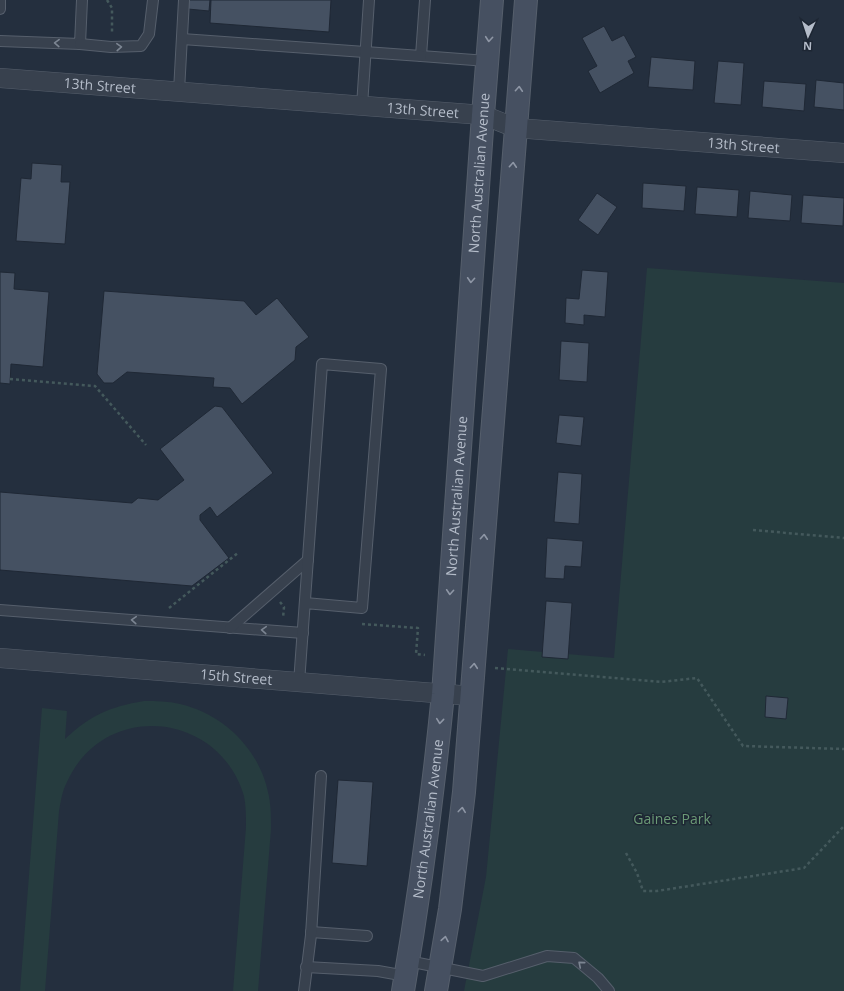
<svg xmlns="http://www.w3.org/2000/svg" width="844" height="991" font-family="'Open Sans',sans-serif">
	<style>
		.green { fill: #263c3f }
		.building { fill: #455162; stroke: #1f2835 }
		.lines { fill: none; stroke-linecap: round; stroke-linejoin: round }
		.lane-casing { stroke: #565f6c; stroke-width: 12 }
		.street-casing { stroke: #565f6c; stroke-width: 20 }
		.secondary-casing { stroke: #565f6c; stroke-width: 24 }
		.path { stroke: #44595c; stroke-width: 2.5; stroke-dasharray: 3 3; stroke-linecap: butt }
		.lane { stroke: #38414e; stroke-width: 10 }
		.street { stroke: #38414e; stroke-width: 19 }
		.secondary { stroke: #465061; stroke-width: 22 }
		.oneway { stroke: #8e96a5 }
		.oneway2 { stroke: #7c8592 }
		.labels { text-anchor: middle; stroke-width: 3; stroke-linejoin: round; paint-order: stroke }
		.street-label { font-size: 14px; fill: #b4bcc9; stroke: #1d2633 }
		.park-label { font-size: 14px; fill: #6b9a76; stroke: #1d2633 }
	</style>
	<rect width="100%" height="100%" fill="#242f3e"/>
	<g class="green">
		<polygon points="647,268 844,283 844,991 464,991 486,877 508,649 614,658"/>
		<path d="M144 701C156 701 168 701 180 704 223 714 259 749 268 792 271 804 271 816 271 829L258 991H233L246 827C246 816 246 806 244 796 219 711 104 700 67 782 62 791 61 801 59 811L45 991H20L42 708 67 711 65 739C91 715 109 707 144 701Z"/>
	</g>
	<g class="building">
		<polygon points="188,0 210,0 209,11 188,9"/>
		<polygon points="211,0 331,0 329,32 210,23"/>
		<polygon points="604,26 612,41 624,35 636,57 628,61 634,73 600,93 588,71 597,66 582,38"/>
		<polygon points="651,57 695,61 693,90 648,87"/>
		<polygon points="718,61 744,63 741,105 714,103"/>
		<polygon points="816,80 844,83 844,110 814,107"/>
		<polygon points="764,81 806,84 804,111 762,107"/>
		<polygon points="32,163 62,165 61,182 70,182 65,244 16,241 21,178 31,179"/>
		<polygon points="643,183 686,186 684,211 642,208"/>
		<polygon points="697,187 739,190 737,217 695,214"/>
		<polygon points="750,191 792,195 790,221 748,218"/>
		<polygon points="597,193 617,207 598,235 578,220"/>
		<polygon points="803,195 844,198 843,226 801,223"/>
		<polygon points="582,270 608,272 605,317 584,315 584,325 565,323 566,298 579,299"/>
		<polygon points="0,272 15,273 14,289 49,292 43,367 11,364 10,384 0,383"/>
		<polygon points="104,291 244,301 256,315 277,298 309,337 296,347 295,360 242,404 230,388 213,387 214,378 127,372 113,383 104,383 97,374"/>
		<polygon points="561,341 589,343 587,382 559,380"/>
		<polygon points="215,406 222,407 273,473 217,517 210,507 200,515 200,520 229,558 192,586 0,570 0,492 132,503 138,498 158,500 184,480 160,449"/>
		<polygon points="559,415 584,417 581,446 556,443"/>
		<polygon points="558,472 582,474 579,524 554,522"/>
		<polygon points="547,538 583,541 581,567 565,566 564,579 545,578"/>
		<polygon points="546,601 572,603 568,659 542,657"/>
		<polygon points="766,696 788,698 786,719 765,717"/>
		<polygon points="338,780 373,782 367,866 332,863"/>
	</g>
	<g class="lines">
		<defs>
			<g id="lane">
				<polyline points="425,0 421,56 487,61"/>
				<polyline points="0,9 0,0"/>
				<polyline points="182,39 421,56"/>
				<polyline points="0,41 80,44 82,0"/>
				<polyline points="80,44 111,47 141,46 149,34 153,0"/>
				<polyline points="179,91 184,0"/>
				<polyline points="362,106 369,0"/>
				<polyline points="0,610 303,633"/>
				<polyline points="230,628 308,560"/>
				<polyline points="299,683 322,364 381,369 362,608 305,603"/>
				<polyline points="311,932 367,936"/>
				<polyline points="408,961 483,976 547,956 574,958 598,978 609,991"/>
				<polyline points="306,967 378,971 406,976"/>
				<polyline points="304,991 311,935 321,776"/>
			</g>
			<g id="street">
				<path id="s1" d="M0 78 483 115 516 128 844 153"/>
				<path id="s2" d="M0 658 472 696"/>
			</g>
			<g id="secondary">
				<path id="s3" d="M403 991C420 893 433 794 443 694L483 115 492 0"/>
				<polyline points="436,991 450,909 464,792 526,0"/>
			</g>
		</defs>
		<use href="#lane" class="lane-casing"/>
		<use href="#street" class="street-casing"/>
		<use href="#secondary" class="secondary-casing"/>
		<g class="path">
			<polyline points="107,0 112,8 112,33"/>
			<polyline points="10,379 95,386 146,445"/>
			<polyline points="753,530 844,538"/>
			<polyline points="280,602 284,607 283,618"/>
			<polyline points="169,608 239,552"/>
			<polyline points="362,624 418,628 416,654 425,655"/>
			<polyline points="495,668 661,682 697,678 743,746 844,749"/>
			<polyline points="626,853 637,873 643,891 657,891 804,868 844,826"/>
		</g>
		<use href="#lane" class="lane"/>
		<use href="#street" class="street"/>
		<use href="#secondary" class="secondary"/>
	</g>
	<defs><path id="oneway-chevron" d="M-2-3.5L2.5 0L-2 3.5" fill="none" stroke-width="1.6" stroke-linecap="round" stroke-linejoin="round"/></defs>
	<g class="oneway">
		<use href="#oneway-chevron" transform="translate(489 39) rotate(95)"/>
		<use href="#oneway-chevron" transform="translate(519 89) rotate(-86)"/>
		<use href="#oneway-chevron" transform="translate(513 165) rotate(-86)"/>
		<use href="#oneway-chevron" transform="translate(471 280) rotate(94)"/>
		<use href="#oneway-chevron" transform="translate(484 537) rotate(-86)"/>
		<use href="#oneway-chevron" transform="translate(450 592) rotate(94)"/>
		<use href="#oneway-chevron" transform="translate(474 666) rotate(-85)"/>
		<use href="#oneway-chevron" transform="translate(440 721) rotate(96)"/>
		<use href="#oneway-chevron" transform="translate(462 810) rotate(-83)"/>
		<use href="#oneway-chevron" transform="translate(445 939) rotate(-80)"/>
	</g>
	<g class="oneway2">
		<use href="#oneway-chevron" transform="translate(57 43) rotate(-178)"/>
		<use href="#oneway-chevron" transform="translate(119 47) rotate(-3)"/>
		<use href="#oneway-chevron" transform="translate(134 620) rotate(-176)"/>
		<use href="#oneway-chevron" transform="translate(264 630) rotate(-176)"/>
		<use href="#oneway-chevron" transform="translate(581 964) rotate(-140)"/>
	</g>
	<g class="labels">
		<g class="street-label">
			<text dy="5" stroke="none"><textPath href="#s1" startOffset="100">13th Street</textPath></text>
			<text dy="5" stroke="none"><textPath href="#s1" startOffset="424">13th Street</textPath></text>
			<text dy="5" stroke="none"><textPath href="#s1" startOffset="748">13th Street</textPath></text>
			<text dy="5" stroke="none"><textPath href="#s3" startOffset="822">North Australian Avenue</textPath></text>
			<text dy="5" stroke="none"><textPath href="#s3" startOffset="498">North Australian Avenue</textPath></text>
			<text dy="5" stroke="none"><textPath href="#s2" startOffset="237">15th Street</textPath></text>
			<text dy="5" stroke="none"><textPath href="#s3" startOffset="174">North Australian Avenue</textPath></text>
		</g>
		<g class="park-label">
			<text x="672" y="824">Gaines Park</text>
		</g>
	</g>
	<g transform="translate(808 36) rotate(183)" stroke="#1d2633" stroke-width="3" paint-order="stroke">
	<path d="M0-3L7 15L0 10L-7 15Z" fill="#b4bcc9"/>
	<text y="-6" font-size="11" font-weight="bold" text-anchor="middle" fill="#b4bcc9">N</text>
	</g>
</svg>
